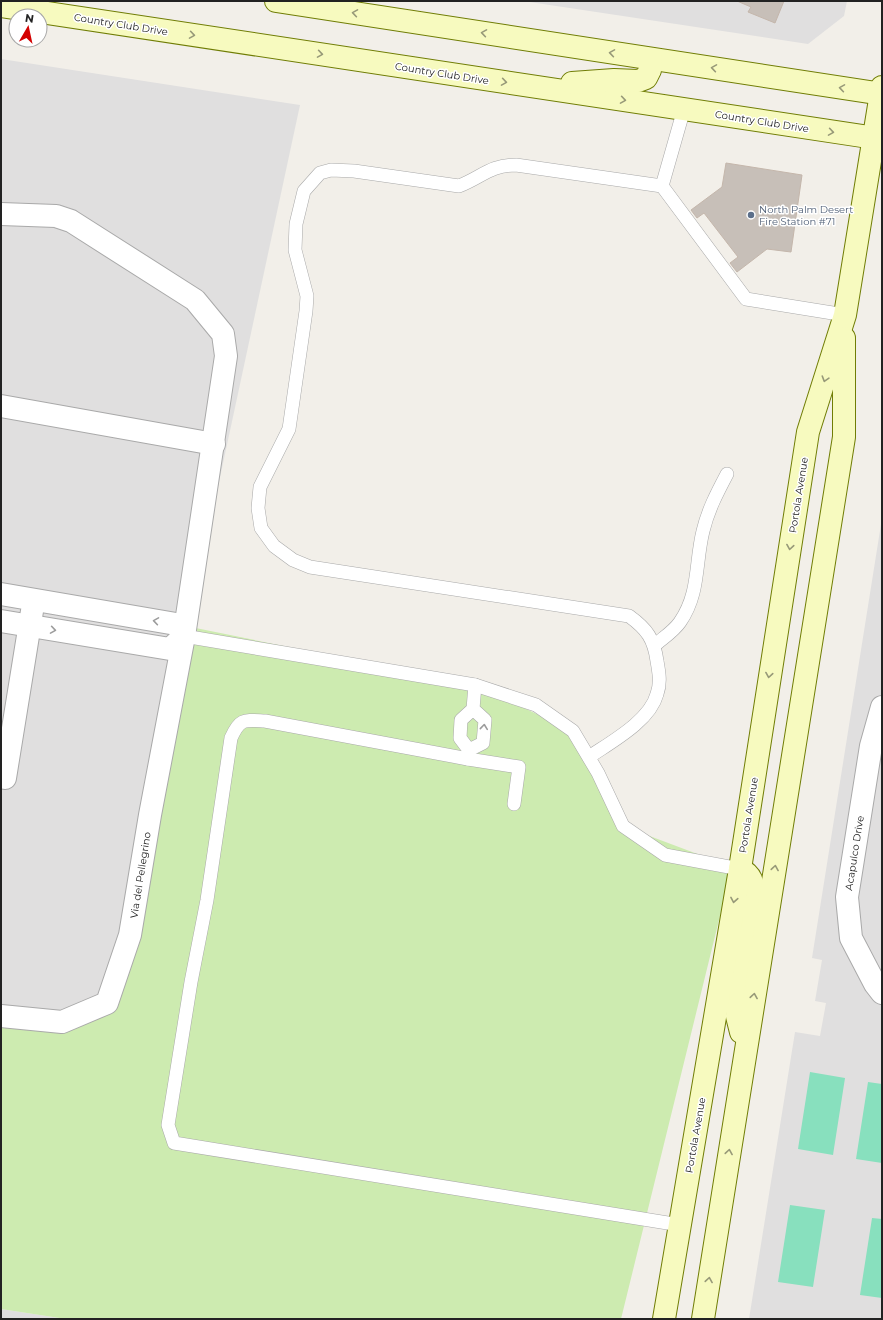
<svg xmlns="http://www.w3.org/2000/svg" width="883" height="1320" font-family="Montserrat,sans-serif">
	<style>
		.residential { fill: #e0dfdf }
		.grass { fill: #cdebb0 }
		.pitch { fill: #88e0be }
		.building { fill: #c7bfb8; stroke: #c4b6ab }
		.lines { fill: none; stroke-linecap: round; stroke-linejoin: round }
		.service-casing { stroke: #a9a9a9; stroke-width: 14 }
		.minor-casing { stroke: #a9a9a9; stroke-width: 24 }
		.secondary-casing { stroke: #707d05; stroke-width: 24 }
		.service { stroke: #fff; stroke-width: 13 }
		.minor { stroke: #fff; stroke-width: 22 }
		.secondary { stroke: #f7fabf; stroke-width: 22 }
		.oneway { stroke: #979978 }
		.oneway2 { stroke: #9c9c9c }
		.service-dot { fill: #5c6f8a; stroke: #fff; stroke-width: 1.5 }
		.labels { text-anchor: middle; stroke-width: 3; stroke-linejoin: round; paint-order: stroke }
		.street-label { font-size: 10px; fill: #222; stroke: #fff }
		.service-label { font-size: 10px; fill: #4e5e75; stroke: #fff; text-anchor: start }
	</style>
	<rect width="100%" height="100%" fill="#f2efe9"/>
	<g class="residential">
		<polygon points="523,1 847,1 844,16 808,44"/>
		<polygon points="1,59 300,105 107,1003 62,1022 1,1012"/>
		<polygon points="882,518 882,1319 749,1319 795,1032 820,1036 826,1003 815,1001 822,960 812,958"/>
		<polygon points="1,1309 66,1319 1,1319"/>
	</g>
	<polygon class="grass" points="176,624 475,685 573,731 623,826 732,867 621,1319 66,1319 1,1309 1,1012 62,1022 107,1003"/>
	<g class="pitch">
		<polygon points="810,1072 845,1078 833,1155 798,1149"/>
		<polygon points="868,1082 882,1084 882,1163 856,1159"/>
		<polygon points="790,1205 825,1210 813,1287 778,1282"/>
		<polygon points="872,1218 882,1219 882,1298 860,1295"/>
	</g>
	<g class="building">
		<polygon points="737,1 784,1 775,23 748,12 751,7"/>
		<polygon points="726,163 802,175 791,252 767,249 737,272 730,263 738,257 704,213 697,218 691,210 722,187"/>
	</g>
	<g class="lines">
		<defs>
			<g id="service">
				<polyline points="684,109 662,186 746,299 845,315"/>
				<polyline points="184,636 475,685 536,705 573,731 598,773 623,826 665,855 740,869"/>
				<path d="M655 645C663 638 674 631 680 622 700 593 695 563 703 531 708 510 717 493 727 474"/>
				<polyline points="473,709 485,720 483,743 469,750 460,738 461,720 473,709 475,685"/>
				<path d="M469 750 468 759 265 721C244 720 240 718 231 738L207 900 191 982 168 1125 174 1143 680 1225"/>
				<path d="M589 757C611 742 650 721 657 694 661 683 659 672 657 661 654 639 647 629 629 616L310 567 293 560 274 546 261 528 258 508 260 487 289 429 306 311 307 296 295 250 296 224 304 191 320 173 331 170 354 171 459 186C482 177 490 165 516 165L662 186"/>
				<polyline points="468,759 519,767 514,804"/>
			</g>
			<g id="minor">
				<polyline points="1,214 56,216 71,221 195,300 223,334 226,356 184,636 150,815 130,935 107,1003 62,1022 1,1016"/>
				<polyline points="1,406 214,444"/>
				<polyline points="1,594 176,624 184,636 170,649 1,621"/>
				<polyline points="882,707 871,746 847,897 851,938 875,984 882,993"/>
				<polyline points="5,778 32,611"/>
			</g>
			<g id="secondary">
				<polyline points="276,1 882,94"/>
				<polyline points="1,6 882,139"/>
				<polyline points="572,83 614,80 638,81 646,78 650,70 651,59"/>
				<path d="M740 869C752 875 753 882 753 895L738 990 737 1016 741 1032"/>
				<polyline points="664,1319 740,869 808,432 845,315 882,87"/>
				<polyline points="703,1319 844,437 844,338"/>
			</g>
		</defs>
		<use href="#service" class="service-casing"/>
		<use href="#minor" class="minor-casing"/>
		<use href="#secondary" class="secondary-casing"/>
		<use href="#service" class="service"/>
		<use href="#minor" class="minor"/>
		<use href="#secondary" class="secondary"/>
	</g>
	<defs><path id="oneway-chevron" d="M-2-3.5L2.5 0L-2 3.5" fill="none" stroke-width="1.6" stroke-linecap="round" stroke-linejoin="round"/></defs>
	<g class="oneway">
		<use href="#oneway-chevron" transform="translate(355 13) rotate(-171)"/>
		<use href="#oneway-chevron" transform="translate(484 33) rotate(-171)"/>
		<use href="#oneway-chevron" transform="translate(192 35) rotate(9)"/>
		<use href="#oneway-chevron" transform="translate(612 53) rotate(-171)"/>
		<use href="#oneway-chevron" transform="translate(320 54) rotate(9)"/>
		<use href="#oneway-chevron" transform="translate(714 68) rotate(-171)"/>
		<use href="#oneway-chevron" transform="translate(504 82) rotate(9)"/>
		<use href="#oneway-chevron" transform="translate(842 88) rotate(-171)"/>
		<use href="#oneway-chevron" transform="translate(623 100) rotate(9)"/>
		<use href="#oneway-chevron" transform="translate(831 132) rotate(9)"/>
		<use href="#oneway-chevron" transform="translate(825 379) rotate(107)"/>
		<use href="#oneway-chevron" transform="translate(790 547) rotate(99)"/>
		<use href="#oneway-chevron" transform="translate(769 675) rotate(99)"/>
		<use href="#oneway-chevron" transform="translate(775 868) rotate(-81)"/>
		<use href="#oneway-chevron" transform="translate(734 900) rotate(100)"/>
		<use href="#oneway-chevron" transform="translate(754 996) rotate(-81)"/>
		<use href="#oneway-chevron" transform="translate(729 1152) rotate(-81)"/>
		<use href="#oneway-chevron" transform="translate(709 1280) rotate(-81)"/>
	</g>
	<g class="oneway2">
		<use href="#oneway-chevron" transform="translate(156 621) rotate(-171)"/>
		<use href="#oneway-chevron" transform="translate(53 630) rotate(9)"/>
		<use href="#oneway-chevron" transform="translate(484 727) rotate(-84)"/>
	</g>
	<circle class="service-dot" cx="751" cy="215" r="4"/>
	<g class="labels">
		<g class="street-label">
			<text transform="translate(121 24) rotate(9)" y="4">Country Club Drive</text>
			<text transform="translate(442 73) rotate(9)" y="4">Country Club Drive</text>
			<text transform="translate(762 121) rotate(9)" y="4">Country Club Drive</text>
			<text transform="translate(798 495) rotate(-81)" y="4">Portola Avenue</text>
			<text transform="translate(748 815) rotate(-81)" y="4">Portola Avenue</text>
			<text transform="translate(854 853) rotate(-81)" y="4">Acapulco Drive</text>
			<text transform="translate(140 875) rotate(-81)" y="4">Via del Pellegrino</text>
			<text transform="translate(695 1135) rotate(-80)" y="4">Portola Avenue</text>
		</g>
		<g class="service-label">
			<text x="759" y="213">North Palm Desert<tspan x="759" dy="12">Fire Station #71</tspan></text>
		</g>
	</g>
	<rect width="883" height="1320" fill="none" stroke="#222222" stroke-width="4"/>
	<g transform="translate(28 28) rotate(9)"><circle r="19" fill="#ffffff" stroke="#a7a7a7"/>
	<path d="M0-3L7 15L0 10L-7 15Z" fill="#d40000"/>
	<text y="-6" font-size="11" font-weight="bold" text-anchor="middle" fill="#222222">N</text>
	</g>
</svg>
